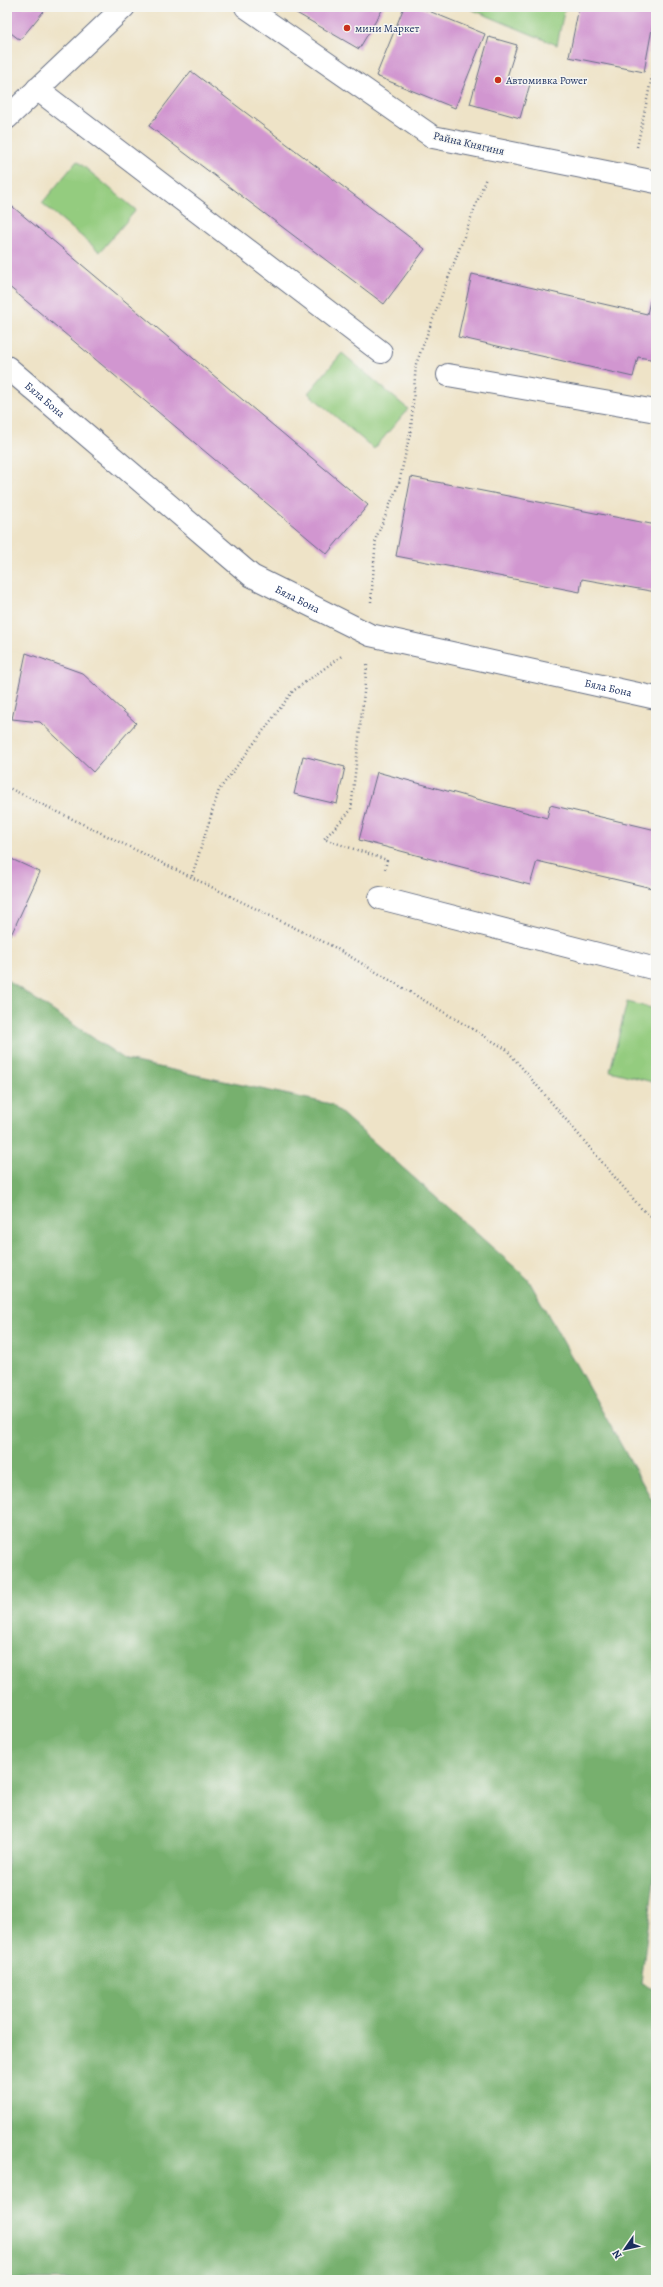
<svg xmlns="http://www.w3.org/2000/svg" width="663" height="2287" font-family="Alegreya,serif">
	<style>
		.green { fill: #94cc7f; stroke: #587e6e }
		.forest { fill: #77b06e; stroke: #497066 }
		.building { fill: #d196d0 }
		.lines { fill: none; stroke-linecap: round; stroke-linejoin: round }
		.minor-casing { stroke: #656e83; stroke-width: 24 }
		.path { stroke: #656e83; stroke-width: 2.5; stroke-dasharray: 1 3; stroke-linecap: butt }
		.minor { stroke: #fff; stroke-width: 22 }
		.poi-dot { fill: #c8321e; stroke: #f6f6f2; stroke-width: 1.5 }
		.labels { text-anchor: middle; stroke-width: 3; stroke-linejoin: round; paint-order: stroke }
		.poi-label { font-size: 11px; fill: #1b2f5e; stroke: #f6f6f2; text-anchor: start }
		.street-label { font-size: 11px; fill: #1b2f5e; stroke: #f6f6f2 }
	</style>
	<rect width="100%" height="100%" fill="#f6f6f2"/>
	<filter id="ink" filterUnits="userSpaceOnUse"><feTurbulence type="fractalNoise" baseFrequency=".025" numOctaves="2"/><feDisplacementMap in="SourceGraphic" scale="8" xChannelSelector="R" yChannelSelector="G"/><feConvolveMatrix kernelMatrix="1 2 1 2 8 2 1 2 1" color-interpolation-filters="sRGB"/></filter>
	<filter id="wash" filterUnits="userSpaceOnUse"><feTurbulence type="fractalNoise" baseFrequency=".012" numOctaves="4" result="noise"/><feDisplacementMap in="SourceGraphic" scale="16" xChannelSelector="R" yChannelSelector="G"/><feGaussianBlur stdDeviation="0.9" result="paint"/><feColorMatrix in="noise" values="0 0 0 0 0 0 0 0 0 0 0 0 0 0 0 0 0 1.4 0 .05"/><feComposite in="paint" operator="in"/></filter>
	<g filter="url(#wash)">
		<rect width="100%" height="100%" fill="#eee3c7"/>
		<g class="green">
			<polygon points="466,7 565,7 557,45"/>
			<polygon points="77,161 136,210 100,252 42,203"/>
			<polygon points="342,353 408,409 374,449 308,393"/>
			<polygon points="627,1002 656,1009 656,1083 610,1071"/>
		</g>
		<polygon class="forest" points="7,980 126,1060 331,1104 528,1279 656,1507 656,1864 641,1983 656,1989 656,2280 7,2280"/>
		<g id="blocks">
			<g class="building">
				<polygon points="7,7 47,7 20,40 7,30"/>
				<polygon points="286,7 384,7 359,49"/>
				<polygon points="404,7 419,7 485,34 455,108 376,76"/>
				<polygon points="579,7 656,7 644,72 569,57"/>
				<polygon points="489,37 517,45 507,77 530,84 520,118 470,104"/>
				<polygon points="191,71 425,249 384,304 149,126"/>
				<polygon points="7,202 368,505 327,554 7,285"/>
				<polygon points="472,274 647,314 650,301 656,302 656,360 638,357 633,377 458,337"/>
				<polygon points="411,477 656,525 656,592 582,579 580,592 396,556"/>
				<polygon points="26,653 82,673 136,723 93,772 40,722 12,719"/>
				<polygon points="303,756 345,767 337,804 294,794"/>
				<polygon points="377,772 547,818 550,805 656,830 656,889 537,861 530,885 359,840"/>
				<polygon points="7,857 40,872 11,935 7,933"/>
			</g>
		</g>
	</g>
	<g filter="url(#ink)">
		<use href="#blocks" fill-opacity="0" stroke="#656e83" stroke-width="1"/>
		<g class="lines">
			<defs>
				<g id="minor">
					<polyline points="246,7 433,137 656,182"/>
					<polyline points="37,89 381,352"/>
					<polyline points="7,118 124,7"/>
					<path id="s1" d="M7 367 252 576 370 635 656 698"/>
					<polyline points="448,375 656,411"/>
					<polyline points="380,898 656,969"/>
				</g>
			</defs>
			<use href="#minor" class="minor-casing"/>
			<g class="path">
				<polyline points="637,147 656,57"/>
				<polyline points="371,602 376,538 399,483 411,429 416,364 486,178"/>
				<polyline points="367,665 351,810 324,839 387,860 385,869"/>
				<polyline points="7,787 334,947 506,1049 641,1208 656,1220"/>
				<polyline points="192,876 219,790 293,691 343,655"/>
			</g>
			<use href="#minor" class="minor"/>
		</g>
	</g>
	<g class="poi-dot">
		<circle cx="347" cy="28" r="4"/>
		<circle cx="498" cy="80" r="4"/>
	</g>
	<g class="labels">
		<g class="poi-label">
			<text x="355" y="32">мини Маркет</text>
			<text x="506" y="84">Автомивка Power</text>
		</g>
		<g class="street-label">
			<text transform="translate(469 143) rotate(13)" y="4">Райна Княгиня</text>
			<text dy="4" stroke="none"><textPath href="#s1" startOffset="50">Бяла Бона</textPath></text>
			<text dy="4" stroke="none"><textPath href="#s1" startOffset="373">Бяла Бона</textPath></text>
			<text dy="4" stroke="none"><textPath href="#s1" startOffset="698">Бяла Бона</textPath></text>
		</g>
	</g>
	<rect width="663" height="2287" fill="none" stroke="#f6f6f2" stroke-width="24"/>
	<g transform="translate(625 2249) rotate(236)" stroke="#f6f6f2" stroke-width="3" paint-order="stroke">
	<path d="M0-3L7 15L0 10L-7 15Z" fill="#1b2f5e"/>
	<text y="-6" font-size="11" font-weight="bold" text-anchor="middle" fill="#1b2f5e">N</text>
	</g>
</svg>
